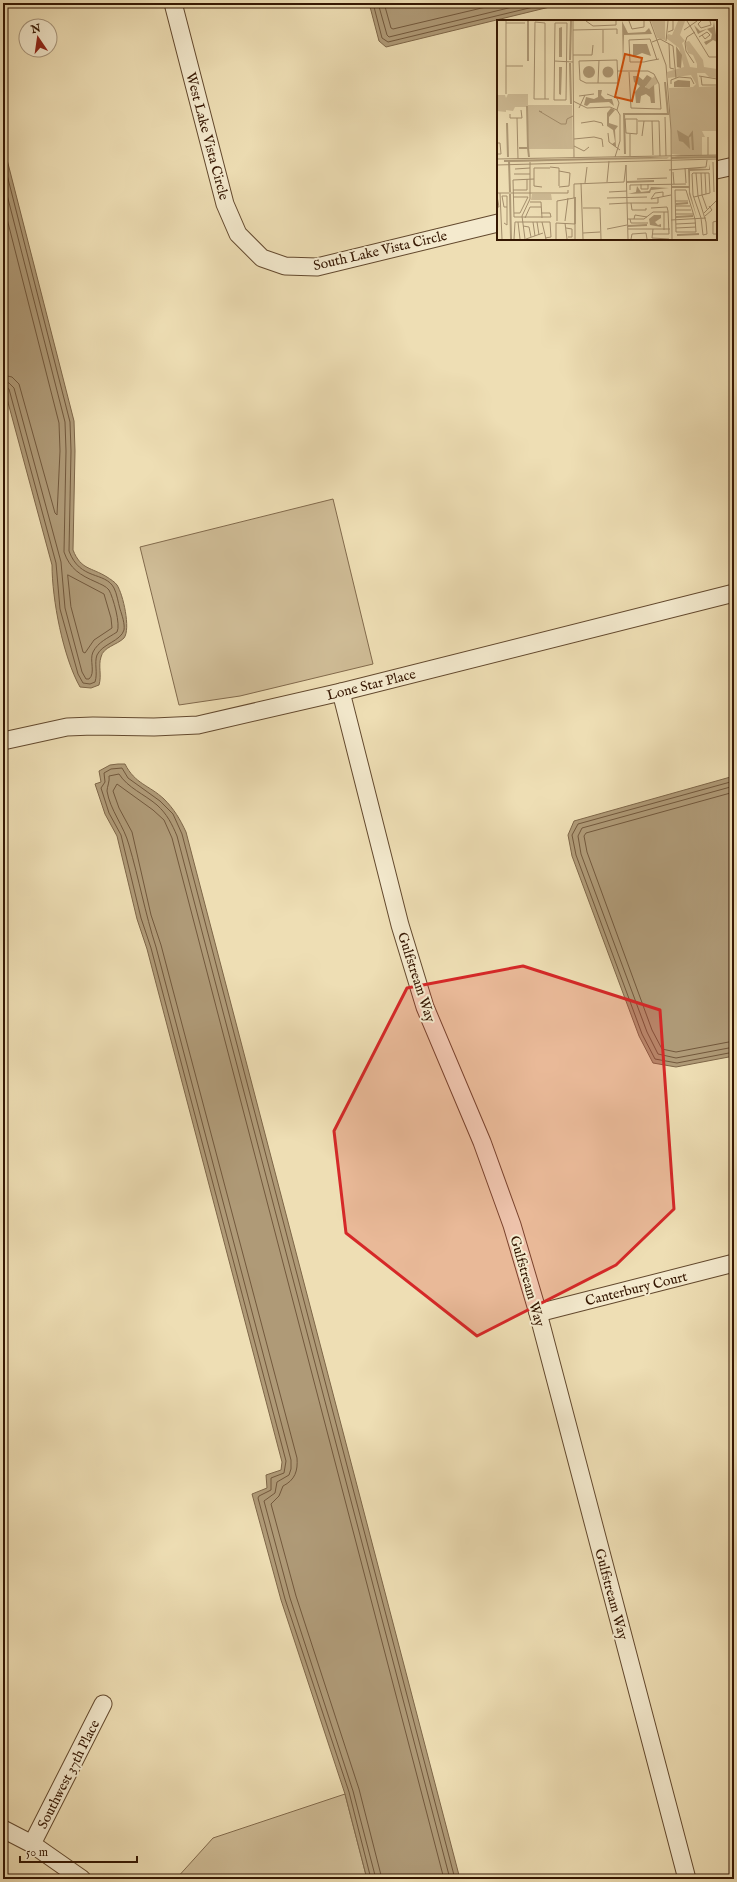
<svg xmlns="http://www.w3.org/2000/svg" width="737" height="1882" font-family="'IM FELL English',serif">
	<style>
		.green { fill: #cfbc96; stroke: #826a4c }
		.water { fill: #af9a77; stroke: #7e6648 }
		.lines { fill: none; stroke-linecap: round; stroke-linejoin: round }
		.shore { stroke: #72583c; stroke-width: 1 }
		.minor-casing { stroke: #63492e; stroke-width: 19 }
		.minor { stroke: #f4eace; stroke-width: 17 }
		.marked { fill: #d62828; fill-opacity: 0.2; stroke: #d62828; stroke-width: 3; stroke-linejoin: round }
		.labels { text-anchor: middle; stroke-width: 4; stroke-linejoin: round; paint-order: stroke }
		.street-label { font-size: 14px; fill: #351702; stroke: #f4eace }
		.inset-river { fill: none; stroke: #af9a77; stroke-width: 2 }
		.inset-road { fill: none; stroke: #a48e6d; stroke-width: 1 }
		.view { fill: #d6520b; fill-opacity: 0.15; stroke: #d6520b; stroke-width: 2 }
		.inset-edge { fill: none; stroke: #351702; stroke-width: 2 }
	</style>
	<rect width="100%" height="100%" fill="#eedeb4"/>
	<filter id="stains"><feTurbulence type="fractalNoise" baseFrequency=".005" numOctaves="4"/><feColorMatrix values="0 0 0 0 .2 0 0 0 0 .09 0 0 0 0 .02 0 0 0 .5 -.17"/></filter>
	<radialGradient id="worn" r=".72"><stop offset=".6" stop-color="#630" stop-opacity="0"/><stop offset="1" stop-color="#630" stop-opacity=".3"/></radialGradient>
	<g class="green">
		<polygon points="333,499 373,664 240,696 179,705 140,547"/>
		<polygon points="345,1794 367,1879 176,1879 213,1838"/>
	</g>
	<g class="water">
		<polygon points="369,3 566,3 386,47 379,41"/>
		<path d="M3 144 74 421 75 451 73 550C81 570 91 567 107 577 110 579 115 582 117 585 123 594 131 629 124 638 117 645 103 647 101 657 98 666 102 675 99 685L91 688 80 687C63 657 52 599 52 565L3 384Z"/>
		<path d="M118 764H125C135 784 149 785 164 799 174 809 180 819 186 832L460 1879H367L345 1794 281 1600 252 1494 267 1488 266 1475 281 1470 282 1462 147 949 137 919 117 836 105 814 95 784 101 782 99 771 110 765Z"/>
		<polygon points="734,776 734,1056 676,1067 653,1063 639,1036 572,856 568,835 574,821"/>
	</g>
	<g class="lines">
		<g class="shore">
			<polyline points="373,3 382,38 388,42 550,3"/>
			<polyline points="378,3 387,35 389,37 529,3"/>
			<polyline points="384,3 391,28 393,29 503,3"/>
			<path d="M3 159 70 422 71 451 69 551C80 581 105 571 114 588 117 594 118 602 120 609 122 615 125 624 124 630 121 641 102 644 97 655 94 663 98 673 95 682L90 684 83 683 78 674 60 609 56 563 9 389 3 386"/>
			<path d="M3 179 65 422 66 451 64 552C70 569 80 575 96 582 100 584 106 586 109 590 113 597 121 625 117 632 108 638 98 642 93 652 89 660 96 673 89 679H86L82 672 65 608 61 562 14 388 9 383 3 381"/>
			<polyline points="3,203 59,423 60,451 57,515 55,513 19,384 12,377 3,375"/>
			<polygon points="68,575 104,594 111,618 112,628 94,640 85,653 83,652 71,607"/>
			<polyline points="734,781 578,824 572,835 576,855 642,1034 655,1059 677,1063 734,1052"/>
			<polyline points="734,786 582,828 578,836 581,854 647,1032 658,1054 676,1058 734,1047"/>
			<polyline points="734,792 586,833 584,836 587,852 652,1030 662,1049 676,1052 734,1041"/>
			<polyline points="371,1879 349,1792 285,1599 258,1498 259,1496 271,1490 271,1478 284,1473 286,1461 151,948 141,918 121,835 109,813 101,788 105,782 104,773 111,769 122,768 128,778 160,801 173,814 182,834 455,1879"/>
			<path d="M376 1879 353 1791 290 1598 264 1501 275 1493 277 1482 289 1475 291 1469V1460L156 947C145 913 139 879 129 845 124 826 110 810 107 791 107 787 110 781 109 776L119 774C128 788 144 794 157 805 167 814 172 824 177 836L450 1879"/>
			<path d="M382 1879 359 1789 296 1596 271 1504 279 1496 283 1486C295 1480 298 1471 297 1458L161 945 151 915 132 832 119 808 113 791 117 784 153 810 164 820 172 838 444 1879"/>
		</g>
		<defs>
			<g id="minor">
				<polyline points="173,3 225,204 238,234 262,258 285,266 317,267 498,223"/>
				<polyline points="716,170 734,166"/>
				<polyline points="341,692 400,925 425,1007 482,1142 512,1225 538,1313 687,1879"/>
				<polyline points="3,741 67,727 93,726 154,727 198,725 341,692 734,593"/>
				<polyline points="538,1313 734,1263"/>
				<polyline points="3,1829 32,1844 82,1879"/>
				<polyline points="32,1844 103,1704"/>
			</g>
		</defs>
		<use href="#minor" class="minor-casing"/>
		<use href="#minor" class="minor"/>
	</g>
	<path class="marked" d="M523 966 660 1010 674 1209 616 1265 477 1336 346 1233 334 1131 407 988Z"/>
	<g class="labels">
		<g class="street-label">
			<text transform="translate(208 136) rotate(75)" y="5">West Lake Vista Circle</text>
			<text transform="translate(380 250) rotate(-13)" y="5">South Lake Vista Circle</text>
			<text transform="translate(371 684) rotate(-14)" y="5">Lone Star Place</text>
			<text transform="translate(417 977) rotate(72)" y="5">Gulfstream Way</text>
			<text transform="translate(528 1281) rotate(74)" y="5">Gulfstream Way</text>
			<text transform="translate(636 1288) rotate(-14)" y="5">Canterbury Court</text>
			<text transform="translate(612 1594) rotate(75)" y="5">Gulfstream Way</text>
			<text transform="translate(68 1774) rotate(-63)" y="5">Southwest 37th Place</text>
		</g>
	</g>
	<g transform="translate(497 20)">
		<rect width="220" height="220" fill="#eedeb4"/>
		<path d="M154 1H168V20L160 18ZM181 1H188L183 15 188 21 185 23 193 47 200 48V44L196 35 191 33 188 22 192 21 206 40 207 47 220 49 219 58 212 57 208 53H200L202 67 220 66V111H205L208 117H205V135H220V138H174L184 135 175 134 172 68 196 67 199 64 194 55 171 58 170 52 187 47 182 28 169 18 171 14 175 15ZM158 56 161 63 152 69 149 68V63ZM11 74H31V85H75L76 129H32L30 87H18L16 91 9 90V86V92L0 91V75H8L9 78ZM172 137 170 139 13 142H8L7 140ZM35 174H54L55 180H34Z" fill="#cfbc96"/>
		<path d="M125 1 131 13 148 12 152 8 155 14 127 15 126 50ZM217 1 220 22 216 20 209 25 207 22 214 19 215 14 210 9 201 14 197 5 203 11 216 7ZM65 7V37H62V8ZM150 24 154 36 145 33 136 37V24ZM179 26 185 35 184 48 180 47ZM86 52a6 6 0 1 1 12 0a6 6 0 1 1-12 0ZM105.5 52a5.5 5.5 0 1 1 11 0a5.5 5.5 0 1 1-11 0ZM62 47H65L64 75 62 74ZM150 55 155 58 148 67 152 69 157 65 158 83H154L153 77 149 74 144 76 143 83H139L138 72 143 66 137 62 136 56H141L146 60ZM181 60 193 61V67H177V62ZM101 70H105L104 75 108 79H115L117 86 112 82 93 83 90 86 87 85 89 77 97 79 101 77ZM114 88 118 90 112 97V103L121 106 118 110 119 127 115 124 118 122 116 110 110 106V93ZM180 110 192 117 193 129 186 122 182 121ZM154 137 166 138 7 142V140ZM213 144V150L193 151V172L200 198 192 174 191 148 212 149ZM140 166 144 172 152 171 154 167 172 168 154 170 153 173 131 174 139 172ZM157 195H164V198L158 202 161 205 164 204V207L153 205 152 199Z" fill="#af9a77"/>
		<path class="inset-river" d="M73 40 74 1M31 41V1M73 43 74 84M30 86 31 128M127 93 128 134M127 94H171L168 62M10 103 11 137M192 117 195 113 196 130M22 128H31L32 137M174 138 220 137M12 141 13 172M130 162 157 161M175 167H192M13 174 14 219M78 177V204M179 184 191 183M179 197 196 196M131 206 150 205M180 215 202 214"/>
		<path class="inset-road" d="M76 1V33M89 1 96 6 119 5V1M132 1 135 9 147 7V1M153 1 169 45 174 110 175 219M190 1 212 37H220M204 1 201 4 204 8 214 5 213 1M9 3H28M58 3H70L69 80H57ZM76 10 120 9V14M106 10V33M187 10 200 1M171 12 176 10V1M202 17 210 12 213 15 208 19 205 15M169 21 171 1M155 22 163 19 176 26 179 58M172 24 173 48 177 49M76 33 77 138M76 35H95L96 25M120 40 121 63H89L83 60 82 41ZM160 40 153 19 132 20 133 42H147L151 41 162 39M57 41 76 42M197 43 189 31 188 23 190 17 198 12M9 46H26M120 51H151L157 54M132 52 134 88 164 89 162 64 157 54M202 56 220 59M204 57 205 65H220M101 63 102 40M174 64V60L182 57 194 58 197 64M9 74V1M110 74 120 78 122 83 120 90M82 76 97 74M48 79V3L38 2 37 79H52M76 81 90 88 113 87 120 90M82 88 88 75M45 92 42 91 64 104H69L70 99 76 96M13 94V98H25L24 90M168 97 169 136M20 98 21 139M128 99H140V114L129 113ZM141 101H162L163 136M155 101 156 135M84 103 97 101 105 103 106 106M111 113 112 122 123 130M145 116 147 101M211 117V135M77 119 97 117 105 119 106 127M0 123H3L4 134H0M77 126 87 131 92 127M133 136V114M118 137 123 121V95L120 90M0 139 220 135M216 142 217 172M0 145 220 139M129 145 131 219M53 147 62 148V166M188 148 189 163M18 149 33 148M172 150 209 147 210 140M62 151 73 153 72 166 62 167M176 152 177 164M199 153 201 176 209 202 210 214 206 215 204 198 196 175 195 154 196 153H212L213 173M204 153 205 175 210 189M208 153 209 174M17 154H33M37 159 16 160 17 197H54L53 193H44M140 159 170 158M110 162 112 141M84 163 86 219M88 163 90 147M144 164V169H151V164M45 167 37 166V148H53M16 170H30V159M133 170V165L189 164M178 170H189L198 199 199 212H179ZM112 172 130 171M0 173H71V170M3 173 5 219M0 176 2 187H0M16 177H31L23 193H17M197 177 213 173M110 178 150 177M154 179 174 175M154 179 158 173 166 172V176M178 181H191M33 182H44L45 198M130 183H161V177M134 183 135 190H149V188M112 184 130 183M178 186H193M86 188H103L104 219M154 188 170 187 171 191 172 214H155M178 190H194M167 192V210M207 193 220 180M178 194H196M208 196 215 190 212 186M28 198 33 187H44M130 199H147L156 192H171M133 199 134 203H151M137 199 138 195 150 197M174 200 209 198M60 201V181L77 178V164L127 162 129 145M68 201 71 178M220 201V214H216V202ZM21 202 23 219M36 202 38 216M40 202 42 215M45 202 49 219M7 203 10 205V176H5L7 187H10M68 203 70 219M179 204 199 203M26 206 32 207 34 217M69 208 75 209V217H71M179 208 199 207M110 209 130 205M131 209H173M156 209 155 218 172 219M86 213 103 212M17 219 18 202H53L54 217 48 218M28 219 25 196 33 179V142M29 219 46 213M59 219V203L78 204V219M134 219 135 214 149 213 150 219"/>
		<path class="view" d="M128 34 145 38 135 81 118 77Z"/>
		<rect width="220" height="220" class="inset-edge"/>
	</g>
	<rect width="737" height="1882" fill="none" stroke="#eedeb4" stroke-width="16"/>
	<rect x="4" y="4" width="729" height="1874" fill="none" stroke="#351702" stroke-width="2"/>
	<rect x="8" y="8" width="721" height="1866" fill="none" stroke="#351702"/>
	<g transform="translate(38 38) rotate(347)"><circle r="19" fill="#f4eace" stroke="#a8967c"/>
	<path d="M0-3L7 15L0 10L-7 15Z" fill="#8f2418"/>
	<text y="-6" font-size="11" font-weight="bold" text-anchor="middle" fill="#351702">N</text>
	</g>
	<path d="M20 1856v6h117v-6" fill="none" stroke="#351702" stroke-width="2"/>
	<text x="26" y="1856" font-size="12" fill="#351702" stroke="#f4eace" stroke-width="3" paint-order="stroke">50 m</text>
	<rect width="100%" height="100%" filter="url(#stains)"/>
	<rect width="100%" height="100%" fill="url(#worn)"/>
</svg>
